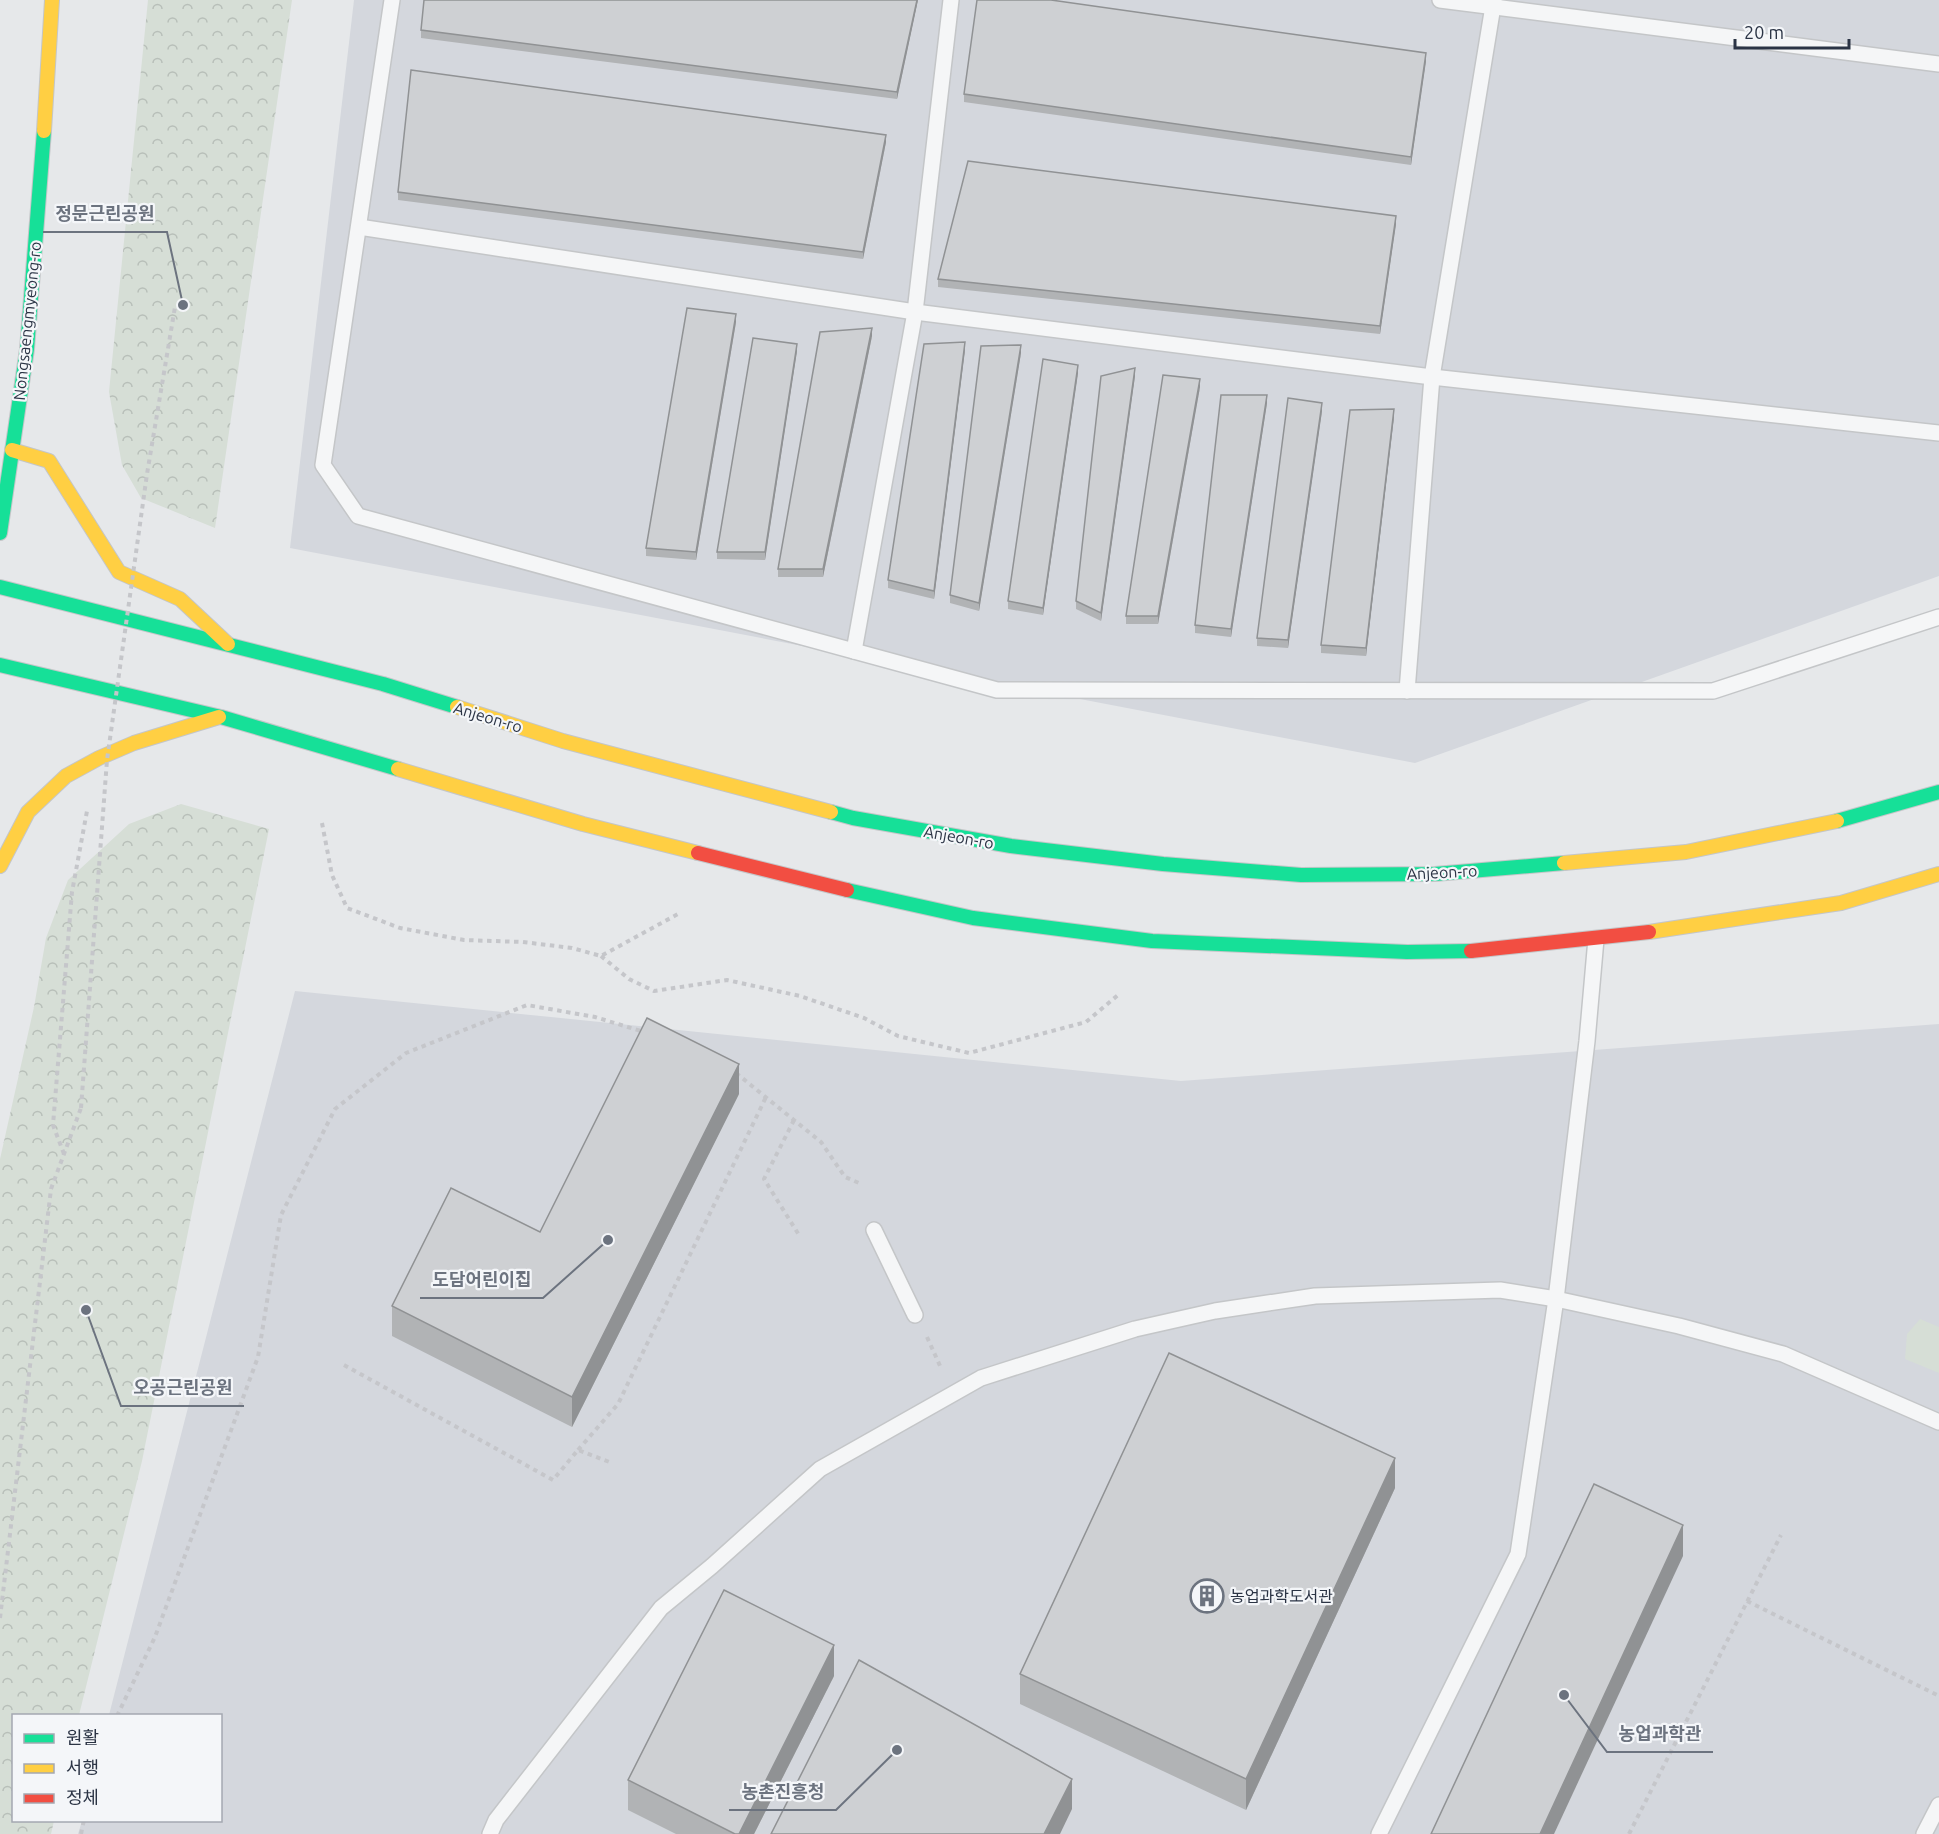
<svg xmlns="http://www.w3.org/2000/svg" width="1939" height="1834" font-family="Ubuntu,'Noto Sans KR',sans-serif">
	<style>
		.built { fill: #d4d7dd }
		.grass { fill: #d6ded6 }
		.forest { fill: url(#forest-crowns) }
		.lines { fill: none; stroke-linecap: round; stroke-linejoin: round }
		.lane-casing { stroke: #c4c6c8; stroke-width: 18 }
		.fast-casing { stroke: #c4c6c8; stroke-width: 16 }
		.slow-casing { stroke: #c4c6c8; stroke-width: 16 }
		.jam-casing { stroke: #c4c6c8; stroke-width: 16 }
		.path { stroke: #c5c6ca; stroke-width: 4; stroke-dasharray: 4.5 4.5; stroke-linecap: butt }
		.lane { stroke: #f5f6f7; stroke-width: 15 }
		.fast { stroke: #16e098; stroke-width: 14 }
		.slow { stroke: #ffcf43; stroke-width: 14 }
		.jam { stroke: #f24e42; stroke-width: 14 }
		.path-bridge { stroke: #c5c6ca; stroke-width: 4; stroke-dasharray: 4.5 4.5; stroke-linecap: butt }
		.wall { fill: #b1b3b5 }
		.shaded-wall { fill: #909294 }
		.building { fill: #ced0d3; stroke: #909294; stroke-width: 1.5 }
		.labels { text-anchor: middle; stroke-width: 4.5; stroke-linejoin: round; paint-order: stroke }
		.street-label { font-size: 16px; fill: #2b3445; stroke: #f4f6f9 }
		.poi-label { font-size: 16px; fill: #2b3445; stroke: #f4f6f9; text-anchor: start }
		.leader { fill: none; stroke: #6c737f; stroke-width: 2 }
		.callout-dot { fill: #6c737f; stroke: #f4f6f9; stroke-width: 2 }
		.callout-label { font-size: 18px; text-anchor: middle; font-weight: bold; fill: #6c737f; stroke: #f4f6f9; stroke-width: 4.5; stroke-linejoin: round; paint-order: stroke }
	</style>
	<defs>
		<pattern id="forest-crowns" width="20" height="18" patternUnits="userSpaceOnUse" patternTransform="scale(1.5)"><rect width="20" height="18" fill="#d6ded6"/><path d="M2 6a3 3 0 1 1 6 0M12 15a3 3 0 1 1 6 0" fill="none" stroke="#b8bfb9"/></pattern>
	</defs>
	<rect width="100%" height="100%" fill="#e6e8ea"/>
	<g class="built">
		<polygon points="354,0 1939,0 1939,576 1415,763 290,548"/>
		<polygon points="295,991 1181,1081 1939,1024 1939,1834 78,1834 82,1821 220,1820 220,1716 109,1715"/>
	</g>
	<polygon class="grass" points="1920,1319 1939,1327 1939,1373 1905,1359 1907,1334"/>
	<g class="forest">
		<polygon points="148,0 292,0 215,528 141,498 122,465 109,392"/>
		<polygon points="181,804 269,829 142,1461 79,1715 14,1716 14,1820 54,1821 51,1834 0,1834 0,1159 34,1007 46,938 68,880 129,824"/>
	</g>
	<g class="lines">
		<defs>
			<g id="lane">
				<polyline points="392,0 323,465 358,516 997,690 1713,691 1939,617"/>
				<polyline points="1440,0 1939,64"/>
				<polyline points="359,227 915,312 1432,377 1939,433"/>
				<polyline points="854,651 915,312 951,0"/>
				<polyline points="1407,691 1432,377 1494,0"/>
				<polyline points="874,1230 915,1315"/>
				<polyline points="490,1834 496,1820 661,1608 712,1566 820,1469 981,1378 1135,1329 1215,1311 1315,1296 1500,1290 1556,1299 1679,1326 1783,1354 1939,1422"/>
				<polyline points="1379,1834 1518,1554 1556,1299 1587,1041 1596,939"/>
				<polyline points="1924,1834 1939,1805"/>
			</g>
			<g id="fast">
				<polyline points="0,533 27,349 44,131"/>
				<polyline points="0,587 383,684 457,707"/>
				<polyline points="0,665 221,717 398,769"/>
				<polyline points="831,812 853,818 1011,846 1163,864 1301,875 1435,874 1564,863"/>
				<polyline points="1837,821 1939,792"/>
				<polyline points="847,890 973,918 1152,941 1407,952 1471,951"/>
			</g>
			<g id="slow">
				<polyline points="44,131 52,0"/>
				<polyline points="12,450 49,461 119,572 180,599 228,644"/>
				<polyline points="457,707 563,741 831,812"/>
				<polyline points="398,769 583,824 698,853"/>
				<polyline points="1564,863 1686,852 1837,821"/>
				<polyline points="0,866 28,812 66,776 99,758 134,743 219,717"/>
				<polyline points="1649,932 1841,903 1939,874"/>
			</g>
			<g id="jam">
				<polyline points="698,853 847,890"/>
				<polyline points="1471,951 1649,932"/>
			</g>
		</defs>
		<use href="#lane" class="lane-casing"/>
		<use href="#fast" class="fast-casing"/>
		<use href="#slow" class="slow-casing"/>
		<use href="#jam" class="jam-casing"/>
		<g class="path">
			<polyline points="322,823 332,875 347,908 400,928 464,940 523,942 572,948 601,956 678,914"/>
			<polyline points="601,956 629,979 654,991 727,980 800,996 864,1018 898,1036 969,1053 1086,1022 1118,995"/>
			<polyline points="736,1073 821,1142 845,1177 859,1183"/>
			<polyline points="794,1120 764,1179 799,1235"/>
			<polyline points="64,1154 53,1125 72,892 87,811"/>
			<polyline points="927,1337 941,1368"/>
			<polyline points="344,1365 553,1480 578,1450 612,1463"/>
			<polyline points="578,1450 618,1404 766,1097"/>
			<polyline points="1747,1601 1939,1696"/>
			<polyline points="0,1618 51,1189 81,1108"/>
			<polyline points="117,1716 155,1637 258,1357 281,1215 335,1109 406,1053 527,1005 595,1017 644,1032"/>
			<polyline points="81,1834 84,1820"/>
			<polyline points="1629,1834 1781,1535"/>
		</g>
		<use href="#lane" class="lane"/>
		<use href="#fast" class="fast"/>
		<use href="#slow" class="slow"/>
		<use href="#jam" class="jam"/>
		<polyline class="path-bridge" points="81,1108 107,760 147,474 175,307"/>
	</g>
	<g class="wall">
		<polygon points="918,0 897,99 421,38 421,30"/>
		<polygon points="1426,61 1411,165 964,102 964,94"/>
		<polygon points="886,142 863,259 398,200 398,192"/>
		<polygon points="1396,224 1380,334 938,287 938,279"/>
		<polygon points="736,322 696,560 646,556 646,548"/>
		<polygon points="872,336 823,577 778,577 778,569"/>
		<polygon points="965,350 934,599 888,588 888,580"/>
		<polygon points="797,351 765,560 717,559 717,552"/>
		<polygon points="1021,353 979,611 950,603 950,595"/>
		<polygon points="1078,373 1043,615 1008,609 1008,601"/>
		<polygon points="1135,376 1101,621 1076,609 1076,601"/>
		<polygon points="1200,387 1158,624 1126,624 1126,616"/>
		<polygon points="1267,403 1231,637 1195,633 1195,625"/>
		<polygon points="1322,411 1288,648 1257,646 1257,638"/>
		<polygon points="1394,417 1366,656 1321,653 1321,645"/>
		<polygon points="739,1094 572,1427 392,1336 392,1306 540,1232"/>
		<polygon points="1395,1488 1246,1810 1020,1704 1020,1674"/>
		<polygon points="834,1676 754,1834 676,1834 628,1810 628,1780"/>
	</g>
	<g class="shaded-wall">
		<polygon points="917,0 918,0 897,99 897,92"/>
		<polygon points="1426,53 1426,61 1411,165 1411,157"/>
		<polygon points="886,135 886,142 863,259 863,252"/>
		<polygon points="1396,216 1396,224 1380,334 1380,326"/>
		<polygon points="736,314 736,322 696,560 696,552"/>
		<polygon points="872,328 872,336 823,577 823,569"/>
		<polygon points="965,342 965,350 934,599 934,591"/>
		<polygon points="797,344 797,351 765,560 765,552"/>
		<polygon points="1021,345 1021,353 979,611 979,603"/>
		<polygon points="1078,365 1078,373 1043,615 1043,608"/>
		<polygon points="1135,368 1135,376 1101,621 1101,613"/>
		<polygon points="1200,379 1200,387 1158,624 1158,616"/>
		<polygon points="1267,395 1267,403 1231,637 1231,629"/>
		<polygon points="1322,403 1322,411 1288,648 1288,640"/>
		<polygon points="1394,409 1394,417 1366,656 1366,648"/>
		<polygon points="739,1064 739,1094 572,1427 572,1397"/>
		<polygon points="1395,1458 1395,1488 1246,1810 1246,1779"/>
		<polygon points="1683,1525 1683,1556 1554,1834 1540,1834"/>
		<polygon points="834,1645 834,1676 754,1834 739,1834"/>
		<polygon points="1072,1779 1072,1809 1060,1834 1044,1834"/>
	</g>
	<g class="building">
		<polygon points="424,0 917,0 897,92 421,30"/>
		<polygon points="977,0 1051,0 1426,53 1411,157 964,94"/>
		<polygon points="411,70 886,135 863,252 398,192"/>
		<polygon points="968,161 1396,216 1380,326 938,279"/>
		<polygon points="687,308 736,314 696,552 646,548"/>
		<polygon points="872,328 823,569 778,569 820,332"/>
		<polygon points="753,338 797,344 765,552 717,552"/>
		<polygon points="965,342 934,591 888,580 924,344"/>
		<polygon points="1021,345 979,603 950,595 981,346"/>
		<polygon points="1043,359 1078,365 1043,608 1008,601"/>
		<polygon points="1135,368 1101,613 1076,601 1101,376"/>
		<polygon points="1163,375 1200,379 1158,616 1126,616"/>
		<polygon points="1221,395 1267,395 1231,629 1195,625"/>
		<polygon points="1288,398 1322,403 1288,640 1257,638"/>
		<polygon points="1394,409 1366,648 1321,645 1350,410"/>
		<polygon points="647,1018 739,1064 572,1397 392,1306 451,1188 540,1232"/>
		<polygon points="1169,1353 1395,1458 1246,1779 1020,1674"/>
		<polygon points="1594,1484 1683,1525 1540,1834 1431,1834"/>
		<polygon points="724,1590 834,1645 739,1834 735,1834 628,1780"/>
		<polygon points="859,1660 1072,1779 1044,1834 771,1834"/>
	</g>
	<defs>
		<symbol id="building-ring" viewBox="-11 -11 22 22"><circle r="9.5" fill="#f4f6f9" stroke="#6c737f" stroke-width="1.5"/><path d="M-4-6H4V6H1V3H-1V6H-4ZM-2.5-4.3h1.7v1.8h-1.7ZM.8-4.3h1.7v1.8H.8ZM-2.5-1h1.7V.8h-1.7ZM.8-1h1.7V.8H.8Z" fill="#6c737f"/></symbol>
	</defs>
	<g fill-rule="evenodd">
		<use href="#building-ring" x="1188" y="1577" width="38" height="38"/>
	</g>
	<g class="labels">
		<g class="street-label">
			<text transform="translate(27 321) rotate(-84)" y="6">Nongsaengmyeong-ro</text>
			<text transform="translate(488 717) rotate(17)" y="6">Anjeon-ro</text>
			<text transform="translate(959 837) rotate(10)" y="6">Anjeon-ro</text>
			<text transform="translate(1442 872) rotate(-3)" y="6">Anjeon-ro</text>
		</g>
		<g class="poi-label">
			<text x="1230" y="1602">농업과학도서관</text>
		</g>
	</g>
	<path class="leader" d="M183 305L167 232H43M608 1240L543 1298H420M86 1310L121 1406H244M1564 1695L1607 1752H1713M897 1750L836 1810H729"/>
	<g class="callout-dot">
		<circle cx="183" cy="305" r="6"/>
		<circle cx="608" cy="1240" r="6"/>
		<circle cx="86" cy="1310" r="6"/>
		<circle cx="1564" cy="1695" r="6"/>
		<circle cx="897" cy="1750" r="6"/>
	</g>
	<g class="callout-label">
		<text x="105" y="220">정문근린공원</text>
		<text x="482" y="1286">도담어린이집</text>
		<text x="183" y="1394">오공근린공원</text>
		<text x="1660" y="1740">농업과학관</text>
		<text x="783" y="1798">농촌진흥청</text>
	</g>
	<rect x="12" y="1714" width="210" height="108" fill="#f4f6f9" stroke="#a4a8b1" stroke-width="1.5"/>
	<rect x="24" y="1734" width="30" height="9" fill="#16e098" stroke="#a4a8b1" stroke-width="1.5"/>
	<text x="66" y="1744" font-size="18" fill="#2b3445">원활</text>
	<rect x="24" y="1764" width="30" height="9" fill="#ffcf43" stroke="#a4a8b1" stroke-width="1.5"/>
	<text x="66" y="1774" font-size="18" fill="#2b3445">서행</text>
	<rect x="24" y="1794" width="30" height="9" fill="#f24e42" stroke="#a4a8b1" stroke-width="1.5"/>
	<text x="66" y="1804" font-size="18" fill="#2b3445">정체</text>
	<path d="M1735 39v9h114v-9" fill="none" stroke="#2b3445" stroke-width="3"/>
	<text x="1744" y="39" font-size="18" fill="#2b3445" stroke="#f4f6f9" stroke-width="4.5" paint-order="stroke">20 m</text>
</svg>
